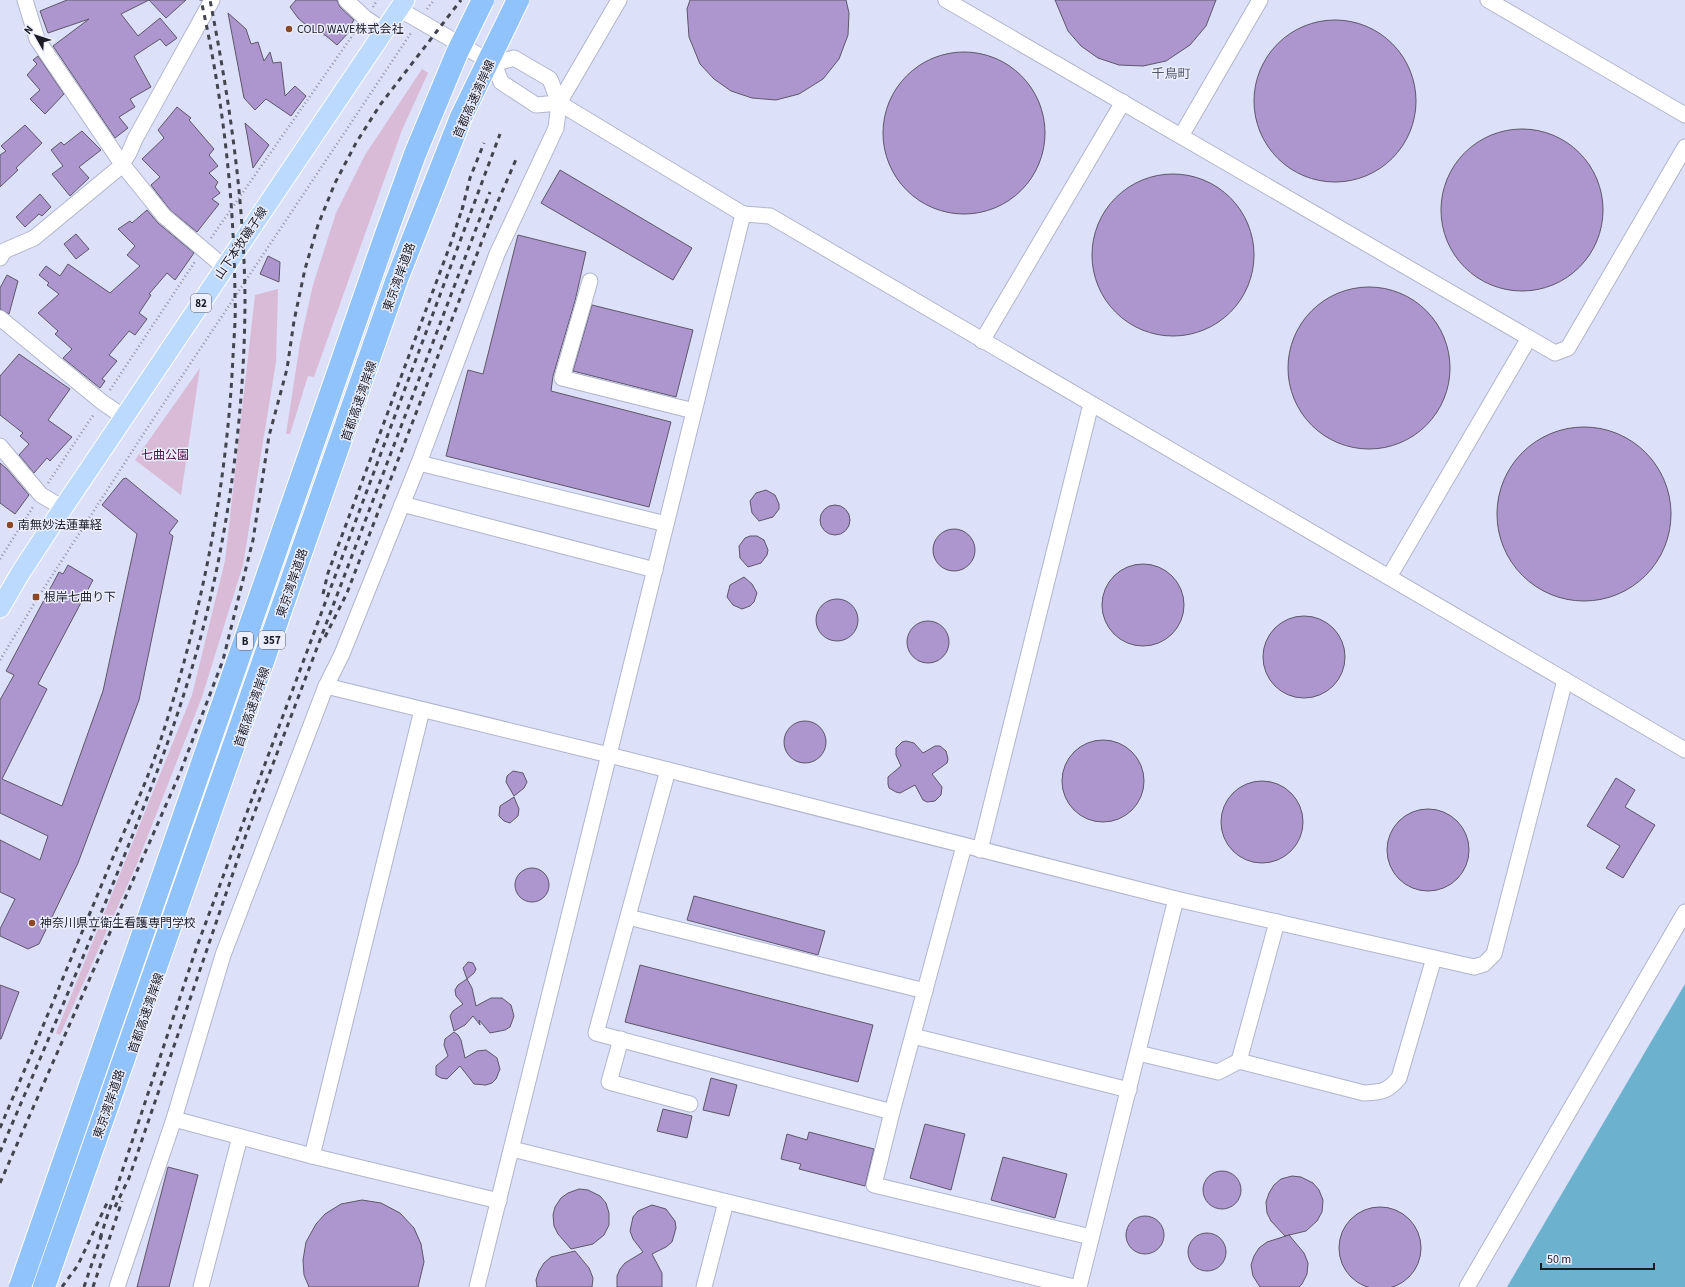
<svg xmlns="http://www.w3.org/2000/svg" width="1685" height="1287" font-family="'Source Sans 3','Noto Sans JP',sans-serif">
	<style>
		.green { fill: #d9bbd7 }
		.water { fill: #6cb2cf }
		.building { fill: #ac96cd; stroke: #5e566a }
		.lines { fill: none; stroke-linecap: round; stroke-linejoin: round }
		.minor-casing { stroke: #b1b5cc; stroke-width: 17 }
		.major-casing { stroke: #fff; stroke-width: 21 }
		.path { stroke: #8f92a4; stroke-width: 2.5; stroke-dasharray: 1 3; stroke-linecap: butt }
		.minor { stroke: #fff; stroke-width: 15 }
		.major { stroke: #bcdafd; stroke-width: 19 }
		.rail { stroke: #424450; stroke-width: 3; stroke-dasharray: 5 5; stroke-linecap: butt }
		.highway-bridge-casing { stroke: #fff; stroke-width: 24; stroke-linecap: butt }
		.highway-bridge { stroke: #90c2fc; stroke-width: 22 }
		.poi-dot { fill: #8e4725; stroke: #eceefd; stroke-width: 1.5 }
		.labels { text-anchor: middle; stroke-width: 3; stroke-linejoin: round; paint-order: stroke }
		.shield { fill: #eceefd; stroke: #5a5b66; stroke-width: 1 }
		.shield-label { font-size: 11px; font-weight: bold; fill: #1b1c25 }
		.poi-label { font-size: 12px; fill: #1b1c25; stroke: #eceefd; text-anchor: start }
		.street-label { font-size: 12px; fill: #1b1c25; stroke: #eceefd }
		.park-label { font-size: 12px; fill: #480f48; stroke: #eceefd }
		.neighbourhood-label { font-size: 13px; fill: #53566a; stroke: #eceefd }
	</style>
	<rect width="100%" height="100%" fill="#dce0f8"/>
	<g class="green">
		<polygon points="422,69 428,73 402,130 314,377 308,376 290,434 286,434 300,343 313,285 336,213 365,155"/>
		<polygon points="278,289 276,362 243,565 202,697 136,866 60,1035 56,1033 192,695 225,561 255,295"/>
		<polygon points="200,368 181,495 135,460"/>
	</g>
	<polygon class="water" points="1685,984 1685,1287 1507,1287"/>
	<g class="building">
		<polygon points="67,0 186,0 166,18 149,0 121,14 138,36 160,18 177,38 166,46 160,39 134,56 151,87 130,99 135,107 119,117 128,128 115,138 53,46 89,19 48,33 40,11"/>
		<polygon points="296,0 337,0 340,7 354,20 349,28 351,30 337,45 319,30 316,34 298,18 290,7"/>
		<polygon points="690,0 846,0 849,13 848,35 839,59 823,79 799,94 776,100 752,98 731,91 714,79 700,64 689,37 687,9"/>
		<polygon points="1055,0 1216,0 1206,26 1190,45 1166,61 1143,66 1119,65 1098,58 1081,46 1068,31"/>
		<polygon points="228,13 246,29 251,44 258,42 264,61 270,52 273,63 281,62 285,96 295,86 306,96 291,116 266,99 255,110 244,98"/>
		<circle cx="1335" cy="101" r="81"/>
		<circle cx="964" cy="133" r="81"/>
		<polygon points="38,56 64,94 45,114 30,99 40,90 27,75 37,64 33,60"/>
		<polygon points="177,107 191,118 189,120 214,149 209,155 218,166 209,173 218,182 215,187 220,193 212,199 219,204 197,232 170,210 151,185 160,177 142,159 164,138 158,130"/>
		<polygon points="245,123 269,145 253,168"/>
		<polygon points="25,125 42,143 16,168 18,170 0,187 0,155 6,151 1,146"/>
		<circle cx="1522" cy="210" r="81"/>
		<polygon points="82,131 101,150 79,167 89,178 70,196 52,174 63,166 51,150 61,142 64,145"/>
		<polygon points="560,170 692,248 673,280 541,203"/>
		<circle cx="1173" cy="255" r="81"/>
		<polygon points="40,194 51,207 42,216 39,214 25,227 16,217"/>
		<polygon points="147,210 158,223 194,253 175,280 167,273 149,294 151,295 139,313 147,319 135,335 129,331 109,355 117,361 102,379 105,381 100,388 63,358 72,349 55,334 58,331 38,313 59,294 47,285 49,283 39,275 46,266 60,276 68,264 110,293 140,266 127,255 135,246 118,229 130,221 132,223"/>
		<polygon points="76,234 89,249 76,259 64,244"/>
		<polygon points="518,235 586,252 575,301 553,376 551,391 671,422 649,507 446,456 468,370 483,374"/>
		<polygon points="268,256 280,262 279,282 260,274"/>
		<polygon points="7,275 18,281 9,314 0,309 0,288"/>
		<circle cx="1369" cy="368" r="81"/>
		<polygon points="592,305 693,330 676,397 573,371"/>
		<polygon points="19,354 70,389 48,420 72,437 50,461 47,458 34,473 19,455 29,444 20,436 23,433 0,415 0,376"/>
		<circle cx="1584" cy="514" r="87"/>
		<polygon points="0,463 7,469 29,495 15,514 0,503"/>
		<polygon points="126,478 178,521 169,533 173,536 139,700 78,863 39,944 28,949 0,936 0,929 15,899 0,892 0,840 40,860 48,836 0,813 0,700 14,675 6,671 59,572 63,574 68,565 93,580 38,684 47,689 2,779 62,806 103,691 137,534 102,505 123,479"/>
		<polygon points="766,490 775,495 779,504 779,509 773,517 759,521 752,513 750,501 756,493"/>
		<circle cx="835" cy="520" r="15"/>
		<circle cx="954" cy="550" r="21"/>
		<polygon points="750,536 757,536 764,540 768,550 767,555 761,563 748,567 740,558 739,546 745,538"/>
		<circle cx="1143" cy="605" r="41"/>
		<polygon points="744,577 752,584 757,593 754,602 750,606 742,609 733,605 727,597 730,585"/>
		<circle cx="837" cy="620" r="21"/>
		<circle cx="1304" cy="657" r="41"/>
		<circle cx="928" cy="642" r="21"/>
		<circle cx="805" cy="742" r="21"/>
		<circle cx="1103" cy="781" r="41"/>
		<polygon points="906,741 914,743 923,753 935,746 940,746 946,751 948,759 947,763 932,774 942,787 941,795 935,801 927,802 923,800 915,785 900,793 896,792 889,788 888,784 888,777 901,766 896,755 896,748 902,742"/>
		<polygon points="513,771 523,773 527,782 524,788 514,796 506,782 507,776"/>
		<polygon points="1616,778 1635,790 1625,807 1655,825 1623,878 1606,868 1620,846 1587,826"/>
		<circle cx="1262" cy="822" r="41"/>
		<polygon points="514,797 519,809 518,816 510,823 504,821 499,816 500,806"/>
		<circle cx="1428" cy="850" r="41"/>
		<circle cx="532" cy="885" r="17"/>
		<polygon points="694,896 825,931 818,955 687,920"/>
		<polygon points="468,962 473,963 476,969 474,973 467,979 463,968"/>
		<polygon points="640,965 873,1025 858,1082 625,1022"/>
		<polygon points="467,979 472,988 476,1006 491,998 502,998 511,1005 514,1016 510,1027 505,1030 490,1033 479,1020 480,1025 473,1016 465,1025 454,1031 450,1016 453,1011 463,1004 456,996 455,990 458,985"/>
		<polygon points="0,985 19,992 1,1039 0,1039"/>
		<polygon points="454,1032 458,1035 461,1040 465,1058 477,1051 486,1050 497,1058 500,1069 496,1079 492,1083 486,1085 474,1084 460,1066 447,1079 441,1078 436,1075 436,1066 448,1056 444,1045 445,1039"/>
		<polygon points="711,1078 737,1085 729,1116 703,1110"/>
		<polygon points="663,1109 692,1116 687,1138 657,1131"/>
		<polygon points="925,1124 965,1134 951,1190 910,1178"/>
		<polygon points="809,1132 874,1149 865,1186 799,1169 801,1164 781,1159 787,1134 807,1140"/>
		<polygon points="1003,1157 1067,1174 1055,1218 991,1200"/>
		<polygon points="168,1167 198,1175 169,1287 137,1287"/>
		<circle cx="1222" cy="1190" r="19"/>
		<polygon points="1292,1176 1301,1177 1313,1183 1319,1190 1323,1200 1322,1212 1317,1221 1306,1231 1285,1236 1271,1221 1267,1213 1266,1202 1269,1193 1274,1185 1281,1179"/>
		<polygon points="579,1189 588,1190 600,1196 606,1203 609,1213 609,1225 604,1235 593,1244 571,1249 558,1234 554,1226 553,1215 555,1207 561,1198 568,1193"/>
		<polygon points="362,1200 381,1203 400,1213 414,1228 421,1244 424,1262 418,1287 309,1287 304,1275 303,1260 306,1242 316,1224 325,1214 341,1204"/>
		<polygon points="652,1205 666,1209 675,1221 676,1228 672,1242 666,1247 652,1254 662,1273 662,1287 617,1287 617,1276 620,1269 625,1263 643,1252 633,1239 630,1231 633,1217 638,1211"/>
		<circle cx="1380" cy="1248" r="41"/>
		<circle cx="1145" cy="1235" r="19"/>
		<circle cx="1207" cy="1252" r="19"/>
		<polygon points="1289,1235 1304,1253 1308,1263 1307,1274 1302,1284 1299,1287 1260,1287 1253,1276 1251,1265 1254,1256 1259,1248 1267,1242"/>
		<polygon points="575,1251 589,1268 593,1278 592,1287 537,1287 536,1280 539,1271 544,1263 551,1257"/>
	</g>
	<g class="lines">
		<defs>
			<g id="minor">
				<polyline points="25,0 37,39 122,164 164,216 224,267"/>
				<polyline points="346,0 365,18 385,31"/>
				<polyline points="946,0 1555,353 1568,348 1685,147"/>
				<polyline points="1488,0 1685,115"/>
				<polyline points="399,9 494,64 501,82 536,105 559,103 743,214 477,1287"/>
				<polyline points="494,64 514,58 550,79 559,103"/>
				<polyline points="1181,136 1260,0"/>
				<polyline points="743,214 770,216 1685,750"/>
				<polyline points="0,258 4,251 34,238 120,167 129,153 135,139 212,0"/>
				<polyline points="590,281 562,378 694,411"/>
				<polyline points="0,318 102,402 124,417"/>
				<polyline points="982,341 1123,102"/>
				<polyline points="0,446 41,495 63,508"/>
				<polyline points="419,463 666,524"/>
				<polyline points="402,504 655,570"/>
				<polyline points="1389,577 1529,338"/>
				<polyline points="326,686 342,654 420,460 497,254 556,128 559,103 619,0"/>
				<polyline points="668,770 596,1033 892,1112 964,846"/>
				<polyline points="980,850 1091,404"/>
				<polyline points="628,917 925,991"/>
				<polyline points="913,1036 1129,1090"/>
				<polyline points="621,1039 609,1082 690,1104"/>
				<path d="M1138 1053 1218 1072 1239 1061 1364 1093C1382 1092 1387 1092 1399 1078L1434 958"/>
				<polyline points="1239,1061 1277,922"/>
				<polyline points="892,1112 874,1185 1091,1237"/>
				<polyline points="174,1119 312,1156 499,1201"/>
				<polyline points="512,1149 1074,1287"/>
				<polyline points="312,1156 422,710"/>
				<polyline points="117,1287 174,1119 223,955 326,686 609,755 1176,899 1474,967 1484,964 1494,954 1565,680"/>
				<polyline points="201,1287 240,1137"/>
				<polyline points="704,1287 726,1202"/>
				<polyline points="1079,1287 1176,899"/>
				<polyline points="1467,1287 1685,912"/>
			</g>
			<polyline id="major" points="0,608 21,572 63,508 405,0"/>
		</defs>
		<use href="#minor" class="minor-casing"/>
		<use href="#major" class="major-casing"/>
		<g class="path">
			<polyline points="373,7 377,0"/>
			<polyline points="427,9 434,0"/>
			<polyline points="324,35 327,38"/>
			<polyline points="211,238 357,29"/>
			<polyline points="110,390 196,260"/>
			<polyline points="48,483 94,414"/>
			<polyline points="0,559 33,507"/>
			<polyline points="0,660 37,599 144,433 411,33"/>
		</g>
		<use href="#minor" class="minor"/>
		<use href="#major" class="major"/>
		<g class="rail">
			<polyline points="462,210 470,178 484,143"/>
			<polyline points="490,220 517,157"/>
			<polyline points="323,594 328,573 452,240 463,206"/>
			<polyline points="325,637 347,593 492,215"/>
			<path d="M0 1128C37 1041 73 954 109 867 126 826 146 785 160 742 201 617 227 488 233 356 234 337 236 317 235 297 234 197 223 98 201 0"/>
			<path d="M0 1152C41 1057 82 961 121 864 148 797 174 730 194 661 227 548 245 415 245 298 244 198 229 98 210 0"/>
			<polyline points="0,1183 180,773 223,660 253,540 269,436 287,369 294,321 305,269 318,225 335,183 356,143 380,105 461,0"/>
			<polyline points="115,1207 129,1178 246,835 490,192"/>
			<polyline points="100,1238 196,949 500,134"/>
			<polyline points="62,1287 78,1265 107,1203"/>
			<polyline points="84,1287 102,1234"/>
			<polyline points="93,1287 122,1201"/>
		</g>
		<defs>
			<g id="highway-bridge">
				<polyline points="20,1287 386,234 415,154 457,53 483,0"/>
				<polyline points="44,1287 397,279 461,117 518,0"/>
			</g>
		</defs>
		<use href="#highway-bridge" class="highway-bridge-casing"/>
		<use href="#highway-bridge" class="highway-bridge"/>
	</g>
	<g class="poi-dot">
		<circle cx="289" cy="29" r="4"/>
		<circle cx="10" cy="525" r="4"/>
		<rect x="32" y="593" width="8" height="8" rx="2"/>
		<circle cx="32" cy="923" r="4"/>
	</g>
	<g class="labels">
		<g class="shield">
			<rect x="191" y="294" width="20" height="18" rx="3"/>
			<rect x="259" y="631" width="26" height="18" rx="3"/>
			<rect x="237" y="632" width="16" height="18" rx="3"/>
		</g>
		<g class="shield-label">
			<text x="201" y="307">82</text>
			<text x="272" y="644">357</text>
			<text x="245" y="645">B</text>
		</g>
		<g class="poi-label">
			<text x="297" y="33">COLD WAVE株式会社</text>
			<text x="18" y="529">南無妙法蓮華経</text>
			<text x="44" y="601">根岸七曲り下</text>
			<text x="40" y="927">神奈川県立衛生看護専門学校</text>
		</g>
		<g class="street-label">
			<text transform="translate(474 99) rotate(-66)" y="4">首都高速湾岸線</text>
			<text transform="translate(241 243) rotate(-56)" y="4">山下本牧磯子線</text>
			<text transform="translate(399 277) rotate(-70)" y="4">東京湾岸道路</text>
			<text transform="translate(359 401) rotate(-71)" y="4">首都高速湾岸線</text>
			<text transform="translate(292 583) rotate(-71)" y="4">東京湾岸道路</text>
			<text transform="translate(252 707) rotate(-71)" y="4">首都高速湾岸線</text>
			<text transform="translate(146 1013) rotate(-71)" y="4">首都高速湾岸線</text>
			<text transform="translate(109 1104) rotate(-71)" y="4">東京湾岸道路</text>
		</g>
		<g class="park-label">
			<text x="165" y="459">七曲公園</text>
		</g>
		<g class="neighbourhood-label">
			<text x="1171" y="78">千鳥町</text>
		</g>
	</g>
	<g transform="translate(36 36) rotate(309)" stroke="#eceefd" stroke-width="3" paint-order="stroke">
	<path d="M0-3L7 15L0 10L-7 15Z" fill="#1b1c25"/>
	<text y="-6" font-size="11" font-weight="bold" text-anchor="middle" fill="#1b1c25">N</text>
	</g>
	<path d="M1541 1263v6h113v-6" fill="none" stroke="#1b1c25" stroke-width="2"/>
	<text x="1547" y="1263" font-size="12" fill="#1b1c25" stroke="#eceefd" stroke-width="3" paint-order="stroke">50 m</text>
</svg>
